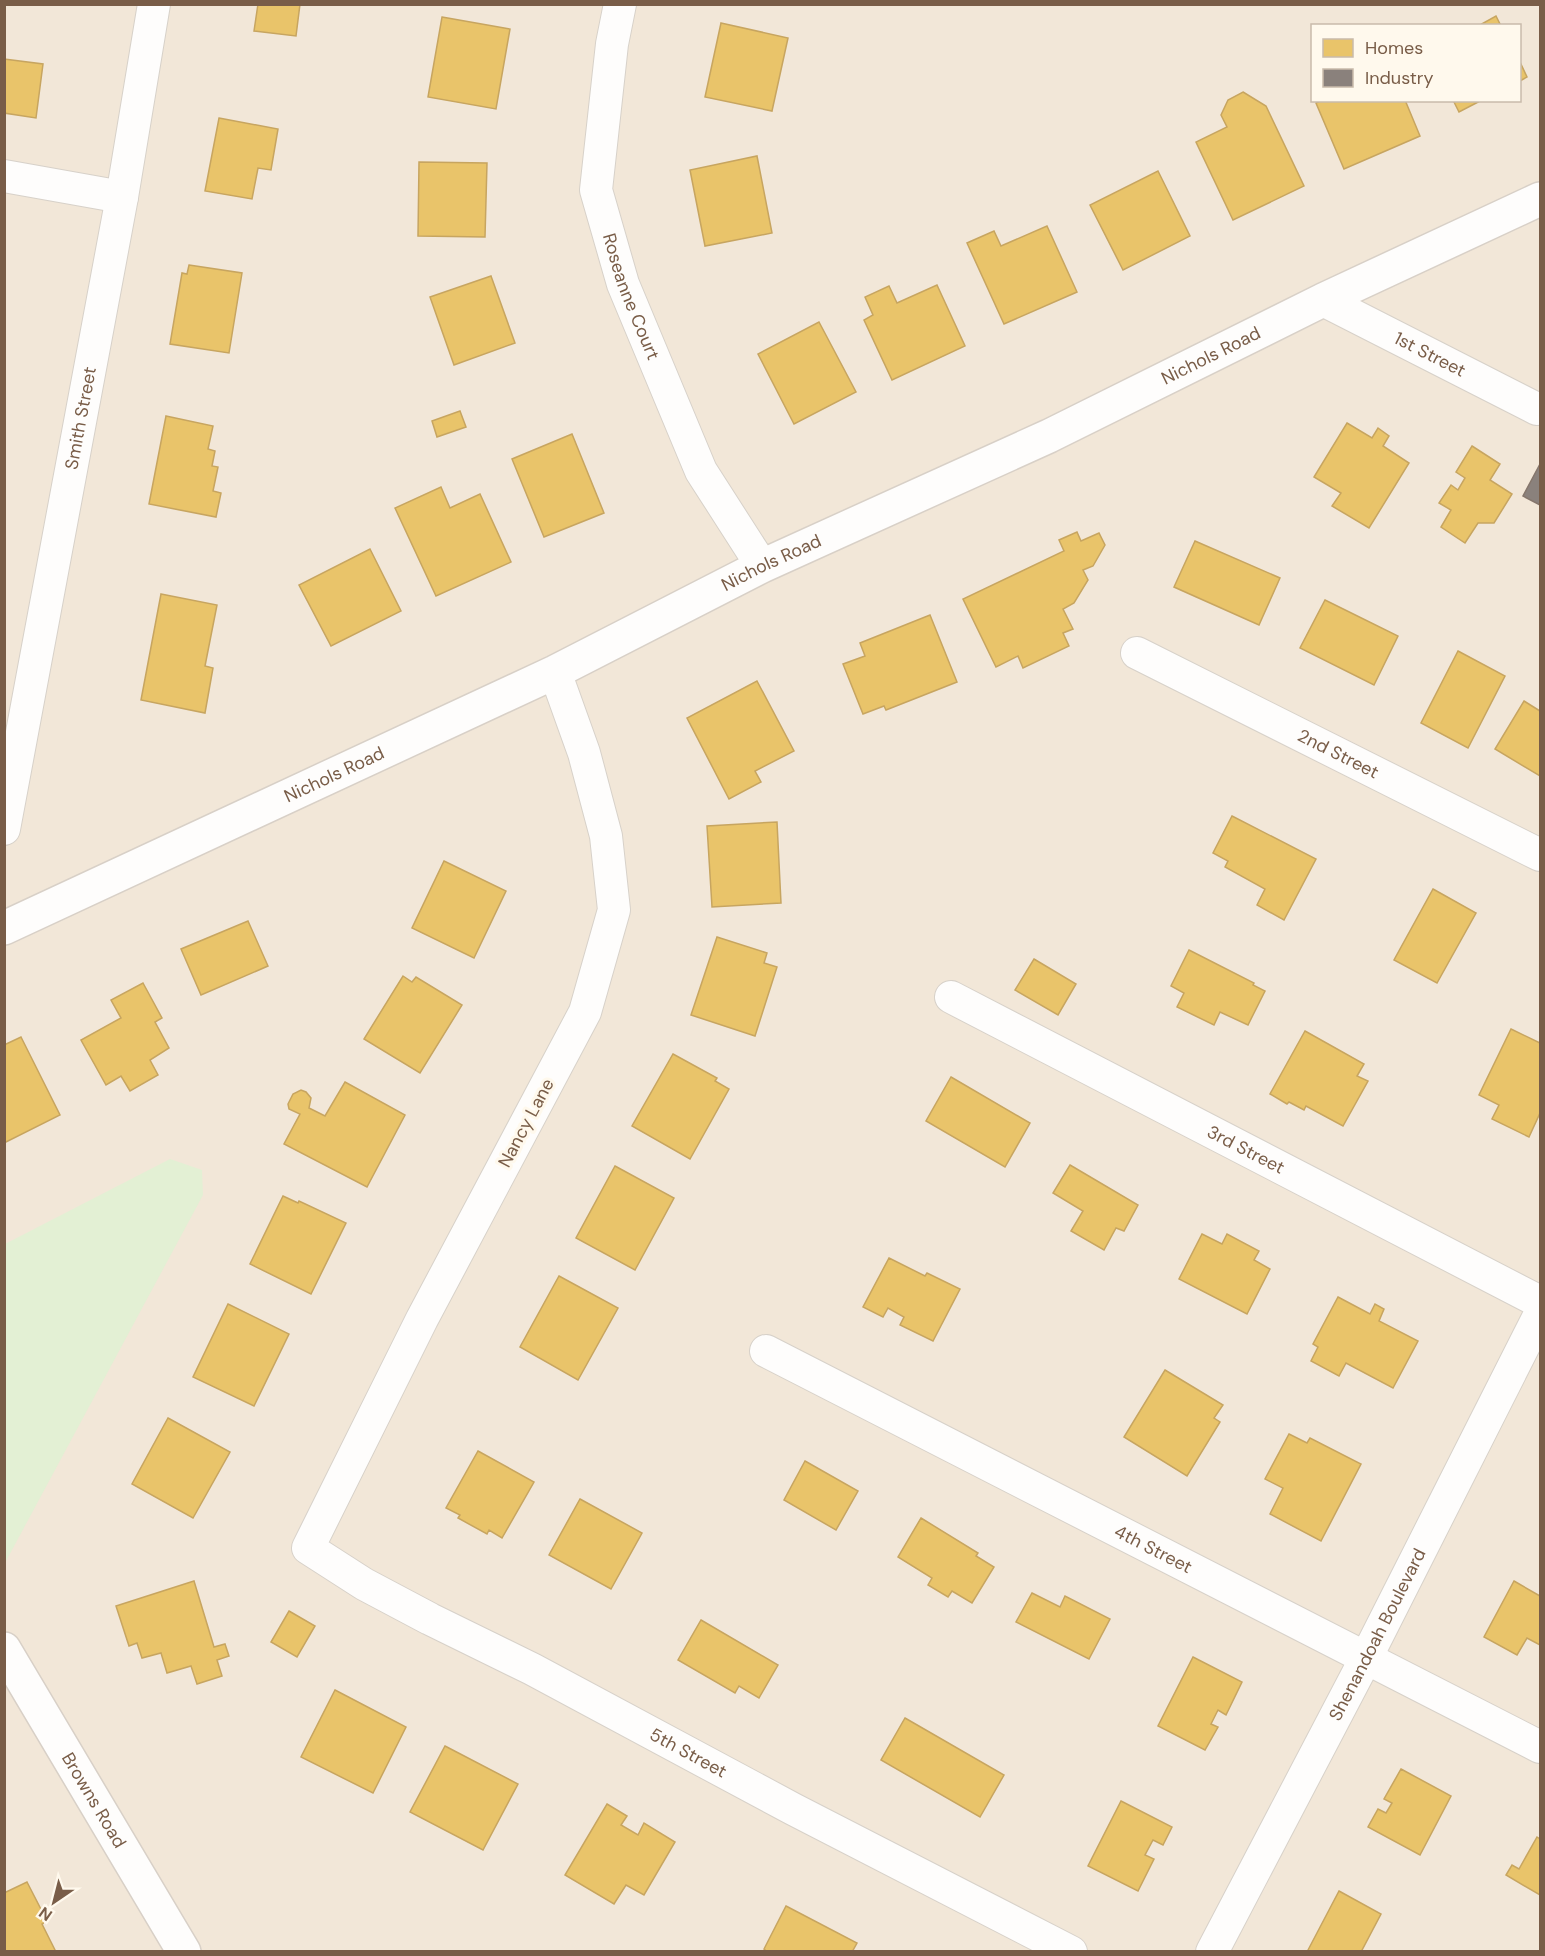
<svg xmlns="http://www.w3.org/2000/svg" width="1545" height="1956" font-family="'DM Sans',sans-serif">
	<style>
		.residential { fill: #f2e7d8; fill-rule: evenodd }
		.green { fill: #e3f0d4 }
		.homes { fill: #e9c46a; stroke: #c7a560; stroke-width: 1.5 }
		.industry { fill: #8a817c; stroke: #85766c; stroke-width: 1.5 }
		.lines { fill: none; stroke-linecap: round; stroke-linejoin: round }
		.street-casing { stroke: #d7d1c9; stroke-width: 34 }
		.secondary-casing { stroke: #d8d0c7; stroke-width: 36 }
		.street { stroke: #fefdfc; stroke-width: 32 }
		.secondary { stroke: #fefdfc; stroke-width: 33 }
		.labels { text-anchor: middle; stroke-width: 6; stroke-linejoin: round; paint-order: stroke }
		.street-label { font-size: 18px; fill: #795d48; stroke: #fff9ed }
	</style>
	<rect width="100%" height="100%" fill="#f8f4eb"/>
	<path class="residential" d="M5 5H1540V1951H5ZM1312 26H1520V100H1312Z"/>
	<polygon class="green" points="170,1159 202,1170 203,1195 5,1563 5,1244"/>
	<g class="homes">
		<polygon points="258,4 300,4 296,36 254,31"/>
		<polygon points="1496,16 1501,26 1478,26"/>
		<polygon points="442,17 510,29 496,109 428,97"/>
		<polygon points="721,23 788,38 772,111 705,97"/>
		<polygon points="4,59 43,64 36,118 4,113"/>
		<polygon points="1520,62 1527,77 1520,81"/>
		<polygon points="1243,92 1266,106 1304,186 1233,220 1196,142 1227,127 1221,115 1228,100"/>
		<polygon points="1322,100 1405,100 1420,136 1344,169 1316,103"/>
		<polygon points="1453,100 1482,100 1459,112"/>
		<polygon points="219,118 278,129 271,170 258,168 252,199 205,191"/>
		<polygon points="757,156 772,233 705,246 690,170"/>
		<polygon points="419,162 487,163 485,237 418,236"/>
		<polygon points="1158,171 1190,236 1123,270 1090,205"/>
		<polygon points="1047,226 1077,292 1004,324 967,243 994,231 1001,246"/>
		<polygon points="189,265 242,273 229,353 170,344 182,273 187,274"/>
		<polygon points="491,276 515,343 454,365 430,297"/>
		<polygon points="937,285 965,346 892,380 864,320 873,315 865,297 889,286 897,303"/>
		<polygon points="819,322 856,392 794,424 758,354"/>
		<polygon points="460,411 466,427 437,437 432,421"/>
		<polygon points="166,416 213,426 208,449 215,451 212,466 218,467 213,491 221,493 216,517 149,504"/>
		<polygon points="1347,423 1372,438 1378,428 1389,436 1383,446 1409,463 1369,528 1332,506 1341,493 1314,477"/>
		<polygon points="572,434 604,513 544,537 512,459"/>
		<polygon points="1472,446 1500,464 1490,480 1512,494 1494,523 1478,523 1465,543 1441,527 1451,510 1439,503 1451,485 1458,490 1465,478 1456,472"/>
		<polygon points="441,487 450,508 480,494 511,562 436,596 395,508"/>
		<polygon points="1077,532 1081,541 1099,533 1105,545 1093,566 1083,570 1088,580 1074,603 1063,609 1073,629 1063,633 1069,646 1023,668 1018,656 996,667 963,599 1064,551 1059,540"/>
		<polygon points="1195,541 1280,578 1259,625 1174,587"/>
		<polygon points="370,549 401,611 331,646 299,585"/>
		<polygon points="161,594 217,605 205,666 213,668 205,713 141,700"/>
		<polygon points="1325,600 1398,636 1374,685 1300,648"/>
		<polygon points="930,615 957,682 886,710 884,706 863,714 843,664 865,656 860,643"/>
		<polygon points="1458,651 1505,676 1468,748 1421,723"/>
		<polygon points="757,681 794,751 755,771 761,782 729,799 687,718"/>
		<polygon points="1524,701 1540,711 1540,776 1495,749"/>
		<polygon points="1232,816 1316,859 1284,920 1257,905 1265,889 1225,867 1228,861 1213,853"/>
		<polygon points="777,822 781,903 712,907 707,826"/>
		<polygon points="444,861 506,891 474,958 412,928"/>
		<polygon points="1433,889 1476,913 1437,983 1394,960"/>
		<polygon points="248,921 268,966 201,995 181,949"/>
		<polygon points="717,937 767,953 764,963 777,967 755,1036 691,1015"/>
		<polygon points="1189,950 1254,983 1253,985 1265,991 1248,1025 1220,1012 1214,1025 1177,1007 1184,993 1171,986"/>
		<polygon points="1034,959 1076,984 1058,1015 1015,990"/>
		<polygon points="403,976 412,982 416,977 462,1005 420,1073 364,1039"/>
		<polygon points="143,983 162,1018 155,1022 169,1048 150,1060 158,1075 130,1091 121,1076 106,1085 81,1040 121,1018 111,1000"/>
		<polygon points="1511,1029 1540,1043 1540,1113 1529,1137 1492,1119 1499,1105 1479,1095"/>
		<polygon points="1305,1031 1364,1064 1357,1076 1368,1081 1343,1126 1306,1106 1304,1110 1289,1102 1287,1104 1270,1094"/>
		<polygon points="21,1037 60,1115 4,1143 4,1045"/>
		<polygon points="673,1054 717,1078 715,1081 729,1089 690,1159 632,1126"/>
		<polygon points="951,1077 1030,1123 1005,1167 926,1121"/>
		<polygon points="345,1082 405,1115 367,1187 284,1144 300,1114 289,1109 288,1104 293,1094 301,1090 306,1092 311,1098 309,1108 325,1116"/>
		<polygon points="1070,1165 1138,1205 1124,1231 1116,1228 1104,1250 1071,1231 1083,1211 1053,1193"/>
		<polygon points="615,1166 674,1198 635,1270 576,1238"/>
		<polygon points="283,1196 298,1203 299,1201 346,1223 311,1294 250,1264"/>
		<polygon points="1202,1234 1222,1244 1227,1234 1259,1251 1254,1260 1270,1269 1247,1314 1179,1279"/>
		<polygon points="889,1258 925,1276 927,1273 960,1289 933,1341 900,1325 904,1317 888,1308 883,1317 863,1307"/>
		<polygon points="559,1276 618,1308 578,1380 520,1347"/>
		<polygon points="1338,1297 1370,1314 1375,1304 1384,1309 1379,1321 1418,1341 1393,1388 1346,1363 1339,1376 1311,1361 1318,1347 1313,1344"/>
		<polygon points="228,1304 289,1334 254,1406 193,1377"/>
		<polygon points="1165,1370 1223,1405 1214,1418 1220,1422 1187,1476 1124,1437"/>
		<polygon points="168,1418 230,1452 193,1518 132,1484"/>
		<polygon points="1289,1434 1307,1443 1310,1438 1361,1464 1321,1541 1270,1514 1283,1488 1265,1479"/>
		<polygon points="478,1451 534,1482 502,1538 489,1530 487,1534 458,1518 460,1515 446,1508"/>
		<polygon points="805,1461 858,1491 836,1530 784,1500"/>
		<polygon points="580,1499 642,1533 611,1589 549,1555"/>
		<polygon points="921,1518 978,1553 976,1556 994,1567 972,1603 952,1591 948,1597 928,1585 932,1578 898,1557"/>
		<polygon points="194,1581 214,1647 225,1644 229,1656 217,1660 222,1676 197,1684 191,1666 167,1673 161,1653 142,1658 137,1643 129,1646 116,1606"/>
		<polygon points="1514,1581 1540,1596 1540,1645 1527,1638 1517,1655 1484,1637"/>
		<polygon points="1032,1593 1060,1607 1065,1596 1110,1619 1089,1659 1016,1622"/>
		<polygon points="289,1611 315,1626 297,1657 271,1642"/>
		<polygon points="701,1620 778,1665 759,1698 739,1686 735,1693 678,1660"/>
		<polygon points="1193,1657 1242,1682 1226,1715 1218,1710 1211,1724 1218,1727 1205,1750 1158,1726"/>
		<polygon points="335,1690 406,1727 373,1793 301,1757"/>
		<polygon points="905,1718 1004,1775 980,1817 881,1760"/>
		<polygon points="445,1746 518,1784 483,1850 410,1812"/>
		<polygon points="1401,1769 1451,1796 1420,1855 1368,1827 1378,1809 1386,1813 1392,1803 1384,1799"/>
		<polygon points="1121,1801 1172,1827 1163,1845 1153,1840 1145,1855 1154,1859 1138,1891 1088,1866"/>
		<polygon points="607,1804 627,1816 621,1825 638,1835 644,1823 675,1842 644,1895 626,1885 614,1904 565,1875"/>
		<polygon points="1537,1837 1540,1839 1540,1895 1506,1875 1512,1865 1519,1869"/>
		<polygon points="27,1882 47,1921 42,1924 56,1952 4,1952 4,1893"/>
		<polygon points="1339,1891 1381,1914 1361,1952 1310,1952 1308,1950"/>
		<polygon points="786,1906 857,1943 852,1952 767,1952 764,1949"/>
	</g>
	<polygon class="industry" points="1540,464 1540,505 1523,496"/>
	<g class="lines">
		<defs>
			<g id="street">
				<path id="s1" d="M620 4 612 44 596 190 623 284 701 471 762 566"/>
				<polyline points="4,176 122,197"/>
				<path id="s2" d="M1323 300 1537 409"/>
				<path id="s3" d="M1137 653 1540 855"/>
				<path id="s4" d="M555 672 584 753 606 836 614 910 585 1012 422 1319 308 1548 364 1584 430 1619 532 1669 793 1809 1071 1952"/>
				<path id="s5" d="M4 829 122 197 154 4"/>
				<path id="s6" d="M951 997 1540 1302"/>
				<path id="s7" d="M766 1351 1540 1747"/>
				<path id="s8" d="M1212 1952 1366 1658 1540 1314"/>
			</g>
			<g id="secondary">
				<path id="s9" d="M4 928 555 672 762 566 1049 436 1323 300 1540 199"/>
				<path id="s10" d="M4 1649 184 1952"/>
			</g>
		</defs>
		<use href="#street" class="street-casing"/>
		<use href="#secondary" class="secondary-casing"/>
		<use href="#street" class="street"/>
		<use href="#secondary" class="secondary"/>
	</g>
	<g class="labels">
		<g class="street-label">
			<text dy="6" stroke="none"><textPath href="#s1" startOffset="300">Roseanne Court</textPath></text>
			<text dy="6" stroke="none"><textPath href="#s9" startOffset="1336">Nichols Road</textPath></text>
			<text dy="6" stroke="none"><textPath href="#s2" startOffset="120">1st Street</textPath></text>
			<text dy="6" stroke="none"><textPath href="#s5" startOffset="418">Smith Street</textPath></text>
			<text dy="6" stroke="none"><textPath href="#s9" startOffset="850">Nichols Road</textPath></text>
			<text dy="6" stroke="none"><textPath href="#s3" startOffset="225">2nd Street</textPath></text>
			<text dy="6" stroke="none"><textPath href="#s9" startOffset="364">Nichols Road</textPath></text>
			<text transform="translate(526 1123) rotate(-62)" y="6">Nancy Lane</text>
			<text dy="6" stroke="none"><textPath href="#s6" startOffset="332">3rd Street</textPath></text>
			<text dy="6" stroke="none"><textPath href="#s7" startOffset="435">4th Street</textPath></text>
			<text dy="6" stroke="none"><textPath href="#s8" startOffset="358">Shenandoah Boulevard</textPath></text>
			<text dy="6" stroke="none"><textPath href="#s4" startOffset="1388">5th Street</textPath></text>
			<text dy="6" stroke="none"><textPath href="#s10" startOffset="176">Browns Road</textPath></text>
		</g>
	</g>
	<rect width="1545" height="1956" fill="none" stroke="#795d48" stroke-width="12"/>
	<rect x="1311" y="24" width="210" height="78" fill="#fff9ed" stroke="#c9bbab" stroke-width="1.5"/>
	<rect x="1323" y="39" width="30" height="18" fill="#e9c46a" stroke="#c9bbab" stroke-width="1.5"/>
	<text x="1365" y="54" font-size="18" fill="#795d48">Homes</text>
	<rect x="1323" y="69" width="30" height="18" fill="#8a817c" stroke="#c9bbab" stroke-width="1.5"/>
	<text x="1365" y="84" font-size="18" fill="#795d48">Industry</text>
	<g transform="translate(54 1902) rotate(215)" stroke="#fff9ed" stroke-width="4.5" paint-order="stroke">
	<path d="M0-4.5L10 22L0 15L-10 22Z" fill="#795d48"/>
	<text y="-9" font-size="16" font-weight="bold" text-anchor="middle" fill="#795d48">N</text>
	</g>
</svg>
